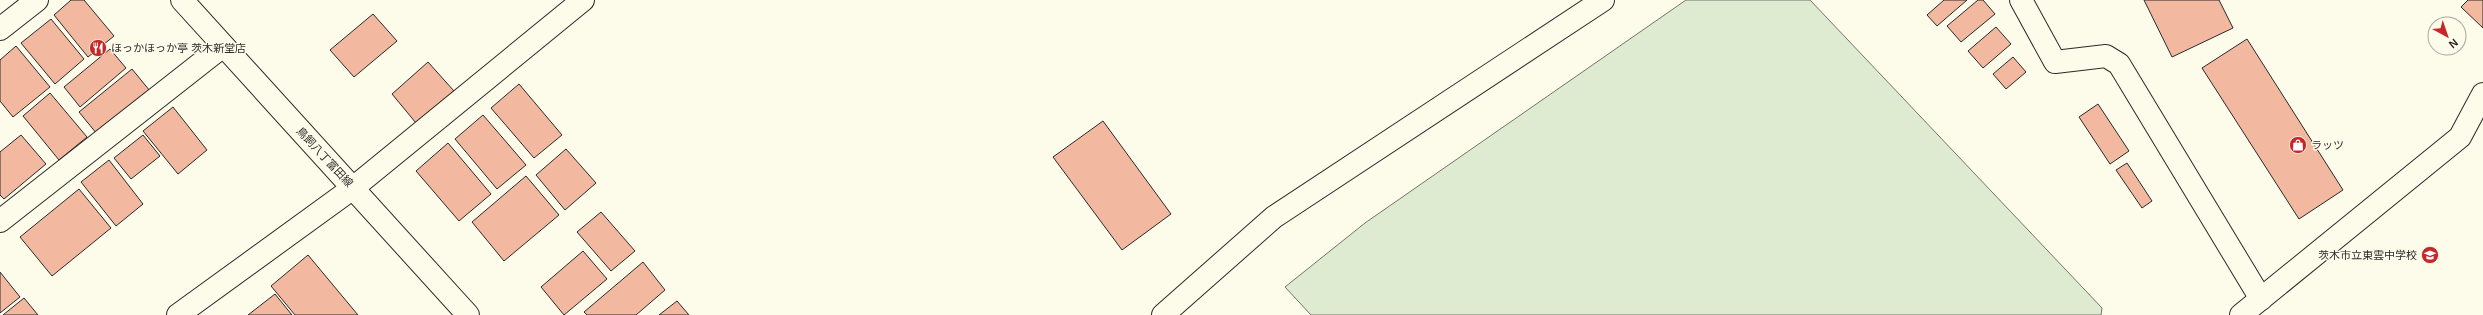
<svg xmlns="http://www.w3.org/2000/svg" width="2483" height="315" font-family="Helvetica,'Noto Sans JP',sans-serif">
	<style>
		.green { fill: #deebd1; stroke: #74746e }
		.building { fill: #f2b8a0; stroke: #2b2b2b }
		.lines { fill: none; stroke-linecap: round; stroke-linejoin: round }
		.minor-casing { stroke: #2b2b2b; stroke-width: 24 }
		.major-casing { stroke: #2b2b2b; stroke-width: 24 }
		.minor { stroke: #fdfbea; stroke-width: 22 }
		.major { stroke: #fdfbea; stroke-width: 22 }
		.labels { text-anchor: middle; stroke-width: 3; stroke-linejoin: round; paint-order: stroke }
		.poi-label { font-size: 11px; fill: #2b2b2b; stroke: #fdfbea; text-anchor: start }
		.street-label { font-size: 11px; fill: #2b2b2b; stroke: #fdfbea }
	</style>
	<rect width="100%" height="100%" fill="#fdfbea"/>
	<polygon class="green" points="1686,0 1810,0 2102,308 2101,315 1311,315 1285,287 1365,223"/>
	<g class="building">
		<polygon points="71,0 84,0 114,36 88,57 54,15"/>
		<polygon points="1944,0 1967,0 1937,26 1927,15"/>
		<polygon points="1978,0 1983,0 1995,14 1961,42 1947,26"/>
		<polygon points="2144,0 2219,0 2233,28 2172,57"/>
		<polygon points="2468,0 2483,0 2483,28 2461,7"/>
		<polygon points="373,14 397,41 354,77 330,50"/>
		<polygon points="51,19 84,59 55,84 21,43"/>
		<polygon points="1996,27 2011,44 1983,68 1968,51"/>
		<polygon points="2247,39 2343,190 2299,219 2202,68"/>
		<polygon points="16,46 50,87 13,117 0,101 0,60"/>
		<polygon points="110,49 126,68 80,107 64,87"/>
		<polygon points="2013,57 2026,72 2006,89 1993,74"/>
		<polygon points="428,62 454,91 416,123 392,94"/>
		<polygon points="132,69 150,91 97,134 79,112"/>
		<polygon points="519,84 562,135 534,158 491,108"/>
		<polygon points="50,93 87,137 59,160 23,116"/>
		<polygon points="2098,104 2129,151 2110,164 2079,117"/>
		<polygon points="173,107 207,150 178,174 143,131"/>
		<polygon points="483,115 526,165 497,189 455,139"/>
		<polygon points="1103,121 1171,214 1122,250 1053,157"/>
		<polygon points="21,135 46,164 4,199 0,195 0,152"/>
		<polygon points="143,135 160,156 131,179 114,158"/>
		<polygon points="448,143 491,194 459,221 416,171"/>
		<polygon points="566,149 596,183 565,210 536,175"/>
		<polygon points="109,160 143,204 116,226 81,182"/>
		<polygon points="2127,163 2152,201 2142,208 2116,170"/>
		<polygon points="526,176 559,215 504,261 472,222"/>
		<polygon points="79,189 111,228 52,276 20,237"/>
		<polygon points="601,212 635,251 611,271 577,232"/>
		<polygon points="583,251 607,279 564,315 541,287"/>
		<polygon points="308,255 358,315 295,315 271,286"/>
		<polygon points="643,262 665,290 636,315 587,315 584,312"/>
		<polygon points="0,272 20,297 0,313"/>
		<polygon points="275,294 292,315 248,315"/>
		<polygon points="24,298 38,315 3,315"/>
		<polygon points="677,301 689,315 659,315"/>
	</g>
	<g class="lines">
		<defs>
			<g id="minor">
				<polyline points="2021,0 2055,62 2106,56 2119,64 2261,299"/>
				<polyline points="0,29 37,0"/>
				<polyline points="0,221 223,46"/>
				<polyline points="178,315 353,188 583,0"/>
				<polyline points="1163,315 1274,217 1603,0"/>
				<polyline points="2241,315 2460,137 2483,94"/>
			</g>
			<polyline id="major" points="182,0 468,315"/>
		</defs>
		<use href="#minor" class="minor-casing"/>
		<use href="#major" class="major-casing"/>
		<use href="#minor" class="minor"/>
		<use href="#major" class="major"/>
	</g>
	<defs>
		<symbol id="restaurant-disc" viewBox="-11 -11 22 22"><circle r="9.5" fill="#c62828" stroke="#fdfbea"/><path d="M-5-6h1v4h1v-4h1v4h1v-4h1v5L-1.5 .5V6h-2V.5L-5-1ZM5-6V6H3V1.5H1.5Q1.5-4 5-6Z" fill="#fff"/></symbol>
		<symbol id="shop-disc" viewBox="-11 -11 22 22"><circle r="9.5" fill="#c62828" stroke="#fdfbea"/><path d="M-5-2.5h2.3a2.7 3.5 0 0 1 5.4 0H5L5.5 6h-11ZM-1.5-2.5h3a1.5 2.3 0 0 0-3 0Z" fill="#fff"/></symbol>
		<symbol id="school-disc" viewBox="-11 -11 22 22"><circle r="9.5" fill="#c62828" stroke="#fdfbea"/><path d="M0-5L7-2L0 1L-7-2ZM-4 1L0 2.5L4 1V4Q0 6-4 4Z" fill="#fff"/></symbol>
	</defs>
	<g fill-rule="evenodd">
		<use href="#restaurant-disc" x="88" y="38" width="20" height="20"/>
		<use href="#shop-disc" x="2288" y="135" width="20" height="20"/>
		<use href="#school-disc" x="2420" y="245" width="20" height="20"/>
	</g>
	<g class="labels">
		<g class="poi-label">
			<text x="111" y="52">ほっかほっか亭 茨木新堂店</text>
			<text x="2311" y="149">ラッツ</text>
			<text x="2417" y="259" text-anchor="end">茨木市立東雲中学校</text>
		</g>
		<g class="street-label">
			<text transform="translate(325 157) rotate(47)" y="4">鳥飼八丁富田線</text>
		</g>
	</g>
	<g transform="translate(2447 36) rotate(140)"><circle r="19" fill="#fdfbea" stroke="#a9a89e"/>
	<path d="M0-3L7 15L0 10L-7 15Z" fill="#c62828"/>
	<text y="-6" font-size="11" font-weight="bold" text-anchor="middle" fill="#2b2b2b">N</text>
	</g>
</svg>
